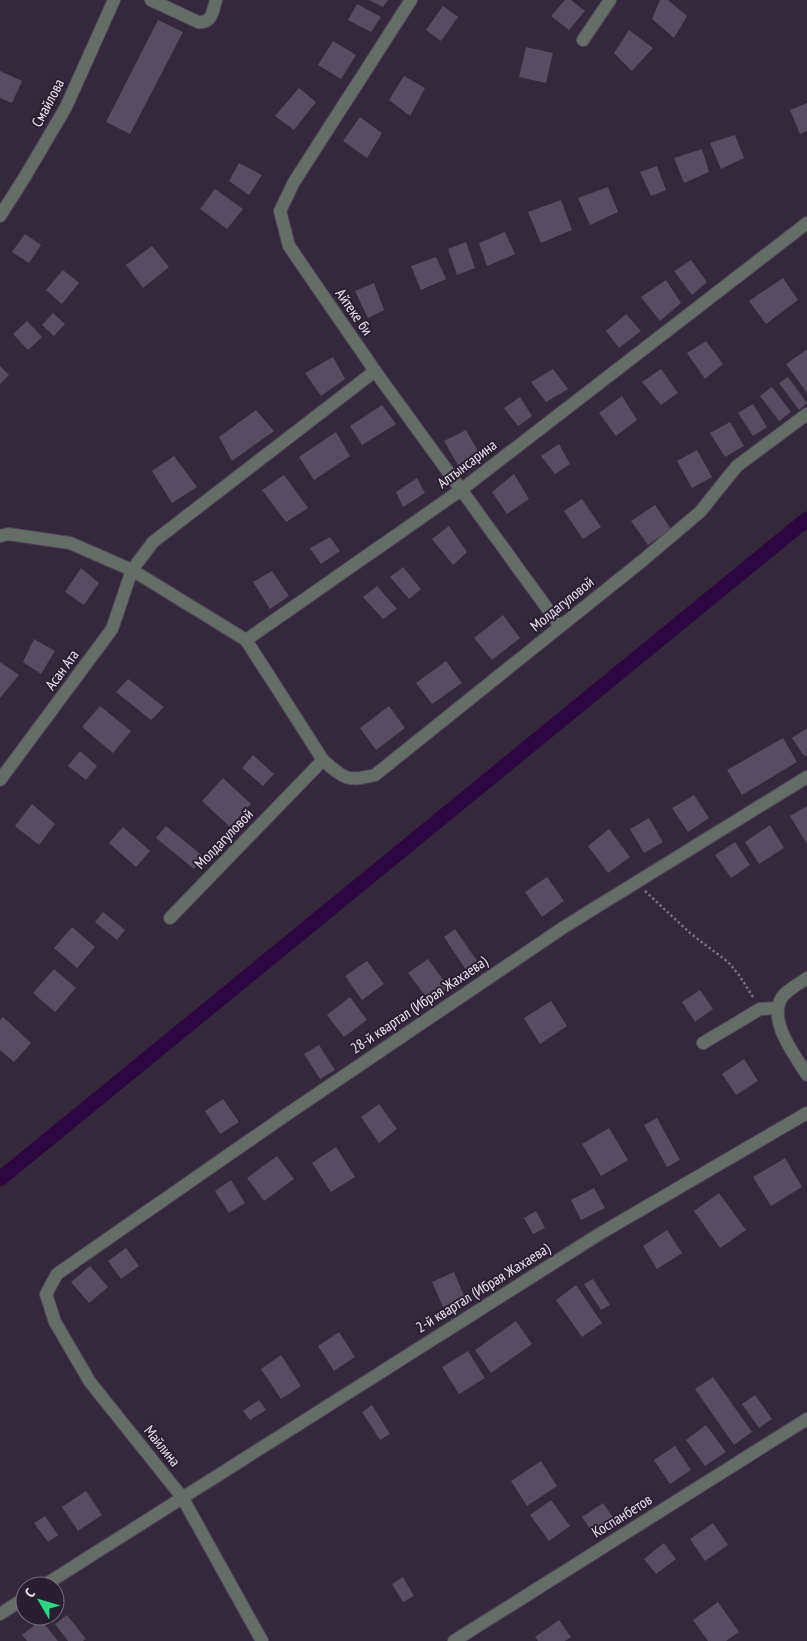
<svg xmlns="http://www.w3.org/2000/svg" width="807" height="1641" font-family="'PT Sans Narrow',sans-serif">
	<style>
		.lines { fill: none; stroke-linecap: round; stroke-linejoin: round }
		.canal { stroke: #2c0740; stroke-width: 15 }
		.building { fill: #574c60 }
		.minor-casing { stroke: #514758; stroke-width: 14 }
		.path { stroke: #786f7f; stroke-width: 2.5; stroke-dasharray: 2.5 2.5; stroke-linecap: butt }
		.minor { stroke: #646e67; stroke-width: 12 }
		.labels { text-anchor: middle; stroke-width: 4; stroke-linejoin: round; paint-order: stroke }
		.street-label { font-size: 15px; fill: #ece5f2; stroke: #291f31 }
	</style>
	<rect width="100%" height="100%" fill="#33293b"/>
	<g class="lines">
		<polyline class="canal" points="0,1179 807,519"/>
	</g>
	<g class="building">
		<polygon points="369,0 388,0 383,7"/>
		<polygon points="565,0 571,0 585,11 569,30 551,16"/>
		<polygon points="660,0 668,0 687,16 674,38 652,19"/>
		<polygon points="357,4 381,17 371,32 348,20"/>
		<polygon points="443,6 458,17 441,41 426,30"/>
		<polygon points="158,20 183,32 130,134 106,122"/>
		<polygon points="629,30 653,48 632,71 614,53"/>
		<polygon points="333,41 356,55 341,79 318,65"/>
		<polygon points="526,47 553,53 546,83 519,77"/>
		<polygon points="0,71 22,81 12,103 0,98"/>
		<polygon points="404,76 425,88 410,116 389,100"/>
		<polygon points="299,88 316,102 294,130 275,116"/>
		<polygon points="807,103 807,131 800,134 790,110"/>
		<polygon points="360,117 382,133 367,158 343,141"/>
		<polygon points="735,135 744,158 721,169 710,143"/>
		<polygon points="702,149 709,172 684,183 674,158"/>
		<polygon points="239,163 262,175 249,195 229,181"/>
		<polygon points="657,166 666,190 651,196 640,172"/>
		<polygon points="608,187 618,212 590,225 578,198"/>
		<polygon points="215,189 243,209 227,229 200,209"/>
		<polygon points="561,200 572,230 541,243 528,212"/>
		<polygon points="505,232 515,254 487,266 479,243"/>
		<polygon points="25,234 41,245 29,263 12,252"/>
		<polygon points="466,242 475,268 457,275 448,249"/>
		<polygon points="152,246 169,267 143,288 126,265"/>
		<polygon points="436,257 446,279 421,290 411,266"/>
		<polygon points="691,260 707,282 692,295 674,271"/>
		<polygon points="63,270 79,283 62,304 46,290"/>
		<polygon points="783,278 798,300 766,324 749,301"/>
		<polygon points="666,280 681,303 660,321 641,297"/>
		<polygon points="374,283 384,310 368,318 355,291"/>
		<polygon points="53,313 65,324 54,336 42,325"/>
		<polygon points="626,314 641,331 619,348 606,331"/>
		<polygon points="27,321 42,337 28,350 13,334"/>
		<polygon points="706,341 723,364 705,379 687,353"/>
		<polygon points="806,350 807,351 807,393 786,364"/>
		<polygon points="333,357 345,379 321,396 305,373"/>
		<polygon points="0,366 9,375 0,384"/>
		<polygon points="553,369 568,389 546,402 531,382"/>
		<polygon points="661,369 678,393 661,405 642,382"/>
		<polygon points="788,377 807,403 799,410 779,383"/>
		<polygon points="772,387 791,412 779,421 760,396"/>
		<polygon points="622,396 637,420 616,436 599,413"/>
		<polygon points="520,397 532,416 518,426 504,408"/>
		<polygon points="753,404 767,427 753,436 738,413"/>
		<polygon points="382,405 396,424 362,445 350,426"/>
		<polygon points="256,410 274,431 232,461 219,437"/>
		<polygon points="730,422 744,446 725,457 710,433"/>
		<polygon points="466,430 479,453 459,467 444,441"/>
		<polygon points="336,432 350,456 314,480 299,457"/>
		<polygon points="559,444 570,464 555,474 541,456"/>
		<polygon points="697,450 712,477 692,488 677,461"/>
		<polygon points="174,456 197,487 172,503 152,471"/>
		<polygon points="514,474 529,499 507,514 492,492"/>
		<polygon points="284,475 308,508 286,522 262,490"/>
		<polygon points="417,478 425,493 403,507 396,492"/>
		<polygon points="582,499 601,527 583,539 564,511"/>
		<polygon points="655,505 671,529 648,545 631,521"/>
		<polygon points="449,526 467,552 453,565 432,539"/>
		<polygon points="330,537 340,551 321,564 310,548"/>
		<polygon points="403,567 421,589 409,599 390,577"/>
		<polygon points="81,568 99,583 84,605 65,592"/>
		<polygon points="272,571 289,596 270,609 253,582"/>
		<polygon points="377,586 397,609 383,619 363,597"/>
		<polygon points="503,615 520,638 492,660 474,638"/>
		<polygon points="34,639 55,651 41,674 23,662"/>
		<polygon points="446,661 462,683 432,704 416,683"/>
		<polygon points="0,662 19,675 0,698"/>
		<polygon points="128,679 164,707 151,720 116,692"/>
		<polygon points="100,706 131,731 113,753 82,727"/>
		<polygon points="389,706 405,728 376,750 360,728"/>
		<polygon points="807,728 807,754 804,756 792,738"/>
		<polygon points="783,738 797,762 742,795 727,770"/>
		<polygon points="80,751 97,766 86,780 68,766"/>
		<polygon points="253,755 274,774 263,786 242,768"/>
		<polygon points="223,778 251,804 230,827 202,801"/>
		<polygon points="694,795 709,818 688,832 672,808"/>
		<polygon points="32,804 55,824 39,845 15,826"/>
		<polygon points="807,806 807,844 790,816"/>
		<polygon points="649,818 663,842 644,853 630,829"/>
		<polygon points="770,825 784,848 759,864 745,842"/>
		<polygon points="166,826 204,857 194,869 156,838"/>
		<polygon points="123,827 150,851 136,867 109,843"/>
		<polygon points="609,829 630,857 608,873 588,846"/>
		<polygon points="735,842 750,865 731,878 715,855"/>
		<polygon points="547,877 564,901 542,917 525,892"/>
		<polygon points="103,912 125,930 117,940 95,922"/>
		<polygon points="72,927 95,947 77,968 54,948"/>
		<polygon points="455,929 482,968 470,976 444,937"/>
		<polygon points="428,959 449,988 430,1002 408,973"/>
		<polygon points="367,961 384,984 362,1000 345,976"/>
		<polygon points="54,969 76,988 55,1012 33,993"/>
		<polygon points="700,990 713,1009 695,1022 682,1002"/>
		<polygon points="350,997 367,1020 344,1037 327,1015"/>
		<polygon points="551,1001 567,1026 540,1044 524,1018"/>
		<polygon points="3,1017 31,1043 14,1062 0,1050 0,1020"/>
		<polygon points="319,1045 335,1070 320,1079 304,1054"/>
		<polygon points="744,1059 758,1081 736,1095 722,1074"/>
		<polygon points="223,1099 239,1122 220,1134 205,1111"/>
		<polygon points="379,1104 397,1129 379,1143 361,1117"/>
		<polygon points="657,1118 680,1160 667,1167 644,1125"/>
		<polygon points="609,1128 628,1160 601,1176 582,1144"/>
		<polygon points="336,1147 355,1177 331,1192 312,1163"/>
		<polygon points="277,1156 294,1179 264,1201 247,1178"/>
		<polygon points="785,1158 802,1187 771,1206 753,1177"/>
		<polygon points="231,1180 245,1203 229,1213 215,1191"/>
		<polygon points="594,1188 605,1208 581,1220 571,1200"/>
		<polygon points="719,1193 746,1230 720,1248 694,1211"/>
		<polygon points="536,1211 545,1228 533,1234 524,1218"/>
		<polygon points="667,1230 682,1253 657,1269 643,1246"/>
		<polygon points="126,1248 139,1266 121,1279 108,1261"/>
		<polygon points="90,1266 108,1287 89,1303 71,1282"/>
		<polygon points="454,1272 465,1298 443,1307 432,1282"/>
		<polygon points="593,1279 610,1305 601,1310 584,1284"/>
		<polygon points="576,1285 602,1323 582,1337 556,1300"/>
		<polygon points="516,1321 532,1344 491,1373 475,1350"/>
		<polygon points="339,1332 355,1357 334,1371 318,1346"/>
		<polygon points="468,1351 485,1378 459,1394 442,1367"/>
		<polygon points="281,1355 301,1386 281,1399 261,1369"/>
		<polygon points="713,1377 752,1432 734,1445 695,1389"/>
		<polygon points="755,1395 772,1419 759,1428 742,1404"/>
		<polygon points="259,1400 266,1410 250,1420 243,1411"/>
		<polygon points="372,1405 390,1434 380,1440 362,1412"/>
		<polygon points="706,1425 726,1452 705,1466 686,1440"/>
		<polygon points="675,1446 691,1470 670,1484 654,1460"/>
		<polygon points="541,1461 557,1486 527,1506 511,1481"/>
		<polygon points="86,1491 102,1515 78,1531 62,1507"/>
		<polygon points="551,1500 570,1526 549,1541 530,1515"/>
		<polygon points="603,1503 615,1520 594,1535 582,1517"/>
		<polygon points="45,1516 58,1535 48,1542 34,1523"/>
		<polygon points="713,1523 728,1545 705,1561 690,1539"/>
		<polygon points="664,1543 676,1559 656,1574 644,1559"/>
		<polygon points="403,1577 414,1596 403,1602 392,1584"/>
		<polygon points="718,1602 739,1632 726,1641 708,1641 693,1620"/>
		<polygon points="67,1615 86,1639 83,1641 68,1641 55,1624"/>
		<polygon points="41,1620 58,1641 27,1641 22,1635"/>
		<polygon points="559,1620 571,1637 565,1641 538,1641 535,1637"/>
	</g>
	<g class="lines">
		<defs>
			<g id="minor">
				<path d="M151 0 198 22C212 24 213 10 216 0"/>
				<polyline points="411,0 294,182 280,211 289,246 375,371 560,626"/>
				<polyline points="583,40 610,0"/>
				<polyline points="0,216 26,175 66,107 114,0"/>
				<path d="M0 536 8 534 70 543 132 570 246 640 323 760C344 779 347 782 375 775L642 561 700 512 737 466 807 414"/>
				<polyline points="246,640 461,490 807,223"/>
				<polyline points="0,780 112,629 132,570 153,542 375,371"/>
				<polyline points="170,918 323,760"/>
				<path d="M807 978C799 984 788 989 782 997 767 1021 795 1055 807 1075"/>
				<polyline points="703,1043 760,1009 778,1008"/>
				<polyline points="43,1586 601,1233 807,1113"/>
				<polyline points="0,1614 25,1598"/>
				<polyline points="262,1641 182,1497 90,1382 55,1322 46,1294 57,1274 286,1115 564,927 807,777"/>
				<polyline points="454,1641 807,1419"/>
			</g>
		</defs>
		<use href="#minor" class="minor-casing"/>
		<polyline class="path" points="645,891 690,933 728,962 739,975 753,997"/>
		<use href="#minor" class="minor"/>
	</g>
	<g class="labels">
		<g class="street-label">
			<text transform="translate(48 103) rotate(-62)" y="5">Смайлова</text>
			<text transform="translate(354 312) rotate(55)" y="5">Айтеке би</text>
			<text transform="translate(467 464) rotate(-37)" y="5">Алтынсарина</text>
			<text transform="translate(562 604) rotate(-39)" y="5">Молдагуловой</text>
			<text transform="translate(62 670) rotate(-54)" y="5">Асан Ата</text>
			<text transform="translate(224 839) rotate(-46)" y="5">Молдагуловой</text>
			<text transform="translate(419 1005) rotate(-34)" y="5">28-й квартал (Ибрая Жахаева)</text>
			<text transform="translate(483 1288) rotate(-32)" y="5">2-й квартал (Ибрая Жахаева)</text>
			<text transform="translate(162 1446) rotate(51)" y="5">Майлина</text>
			<text transform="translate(622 1516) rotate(-32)" y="5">Коспанбетов</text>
		</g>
	</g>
	<g transform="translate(40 1601) rotate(308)"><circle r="24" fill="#291f31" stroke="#776e7e"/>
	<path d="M0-4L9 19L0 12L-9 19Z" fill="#2bd884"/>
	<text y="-8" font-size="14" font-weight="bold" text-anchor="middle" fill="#ece5f2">С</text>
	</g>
</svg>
